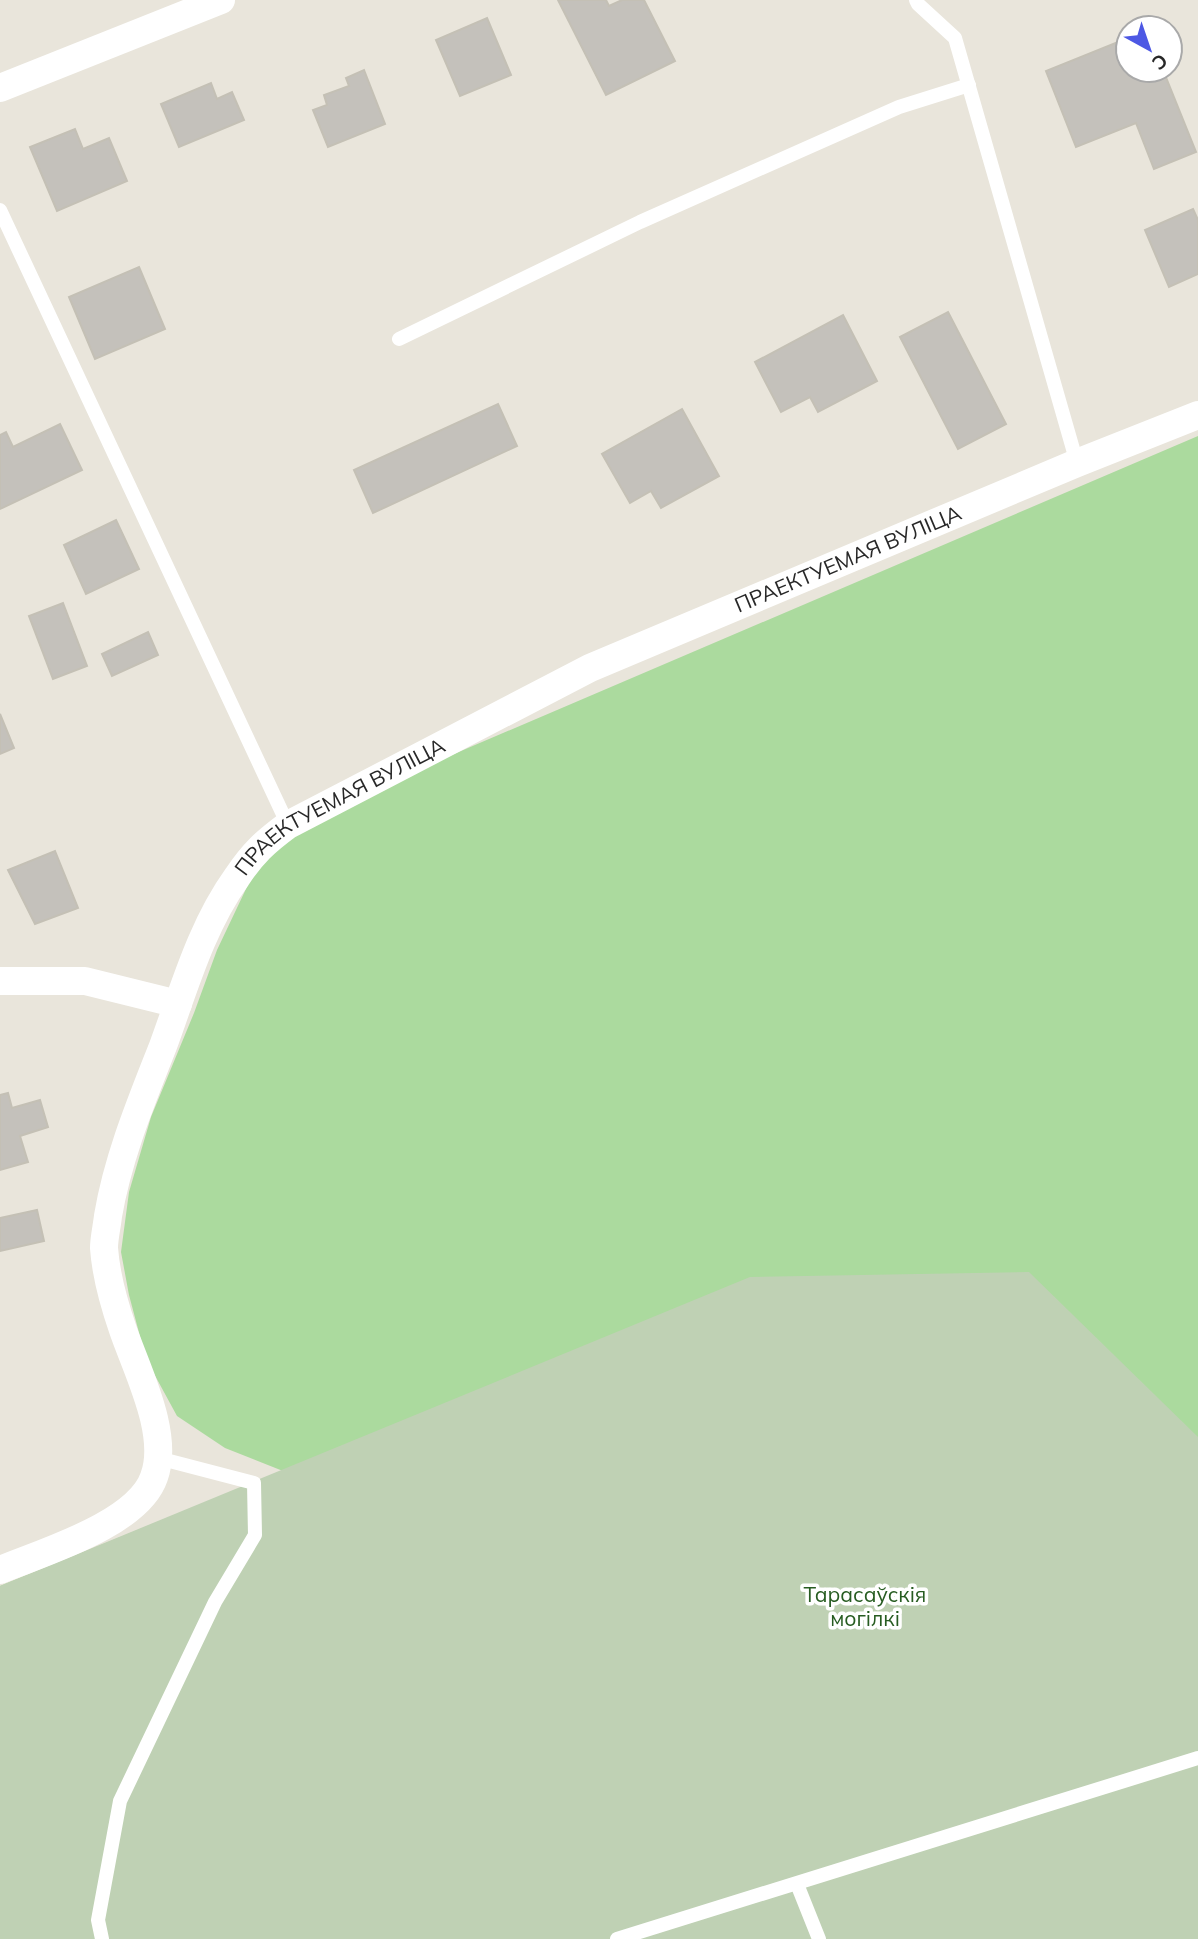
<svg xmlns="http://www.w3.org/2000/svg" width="1198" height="1939" font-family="Mulish,sans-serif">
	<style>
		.green { fill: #abda9e }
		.cemetery { fill: #bfd1b4 }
		.building { fill: #c4c1bb; stroke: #c4c0b5; stroke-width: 2 }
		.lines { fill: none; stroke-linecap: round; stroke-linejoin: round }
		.service { stroke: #fff; stroke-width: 14 }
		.minor { stroke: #fff; stroke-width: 28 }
		.labels { text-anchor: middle; stroke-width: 7; stroke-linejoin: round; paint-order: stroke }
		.street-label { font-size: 21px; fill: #282828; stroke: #fff }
		.park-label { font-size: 21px; fill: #275c21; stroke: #fff }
	</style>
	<rect width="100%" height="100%" fill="#e9e5db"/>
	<polygon class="green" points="1198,436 1198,1708 0,1939 0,1586 283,1471 225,1448 177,1416 146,1359 129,1295 121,1252 129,1192 151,1117 194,1013 217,950 254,872 288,825"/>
	<polygon class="cemetery" points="1029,1272 1198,1437 1198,1939 0,1939 0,1586 750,1277"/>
	<g class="building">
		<polygon points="558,0 606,0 609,6 622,0 644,0 675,61 606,95"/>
		<polygon points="487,18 511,75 460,96 436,40"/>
		<polygon points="1128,38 1128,70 1163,70 1196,152 1154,169 1136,123 1076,147 1046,71"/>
		<polygon points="364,70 385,124 328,147 313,110 327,105 324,95 349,86 346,78"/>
		<polygon points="211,83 217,99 232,92 244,120 179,147 161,104"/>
		<polygon points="75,129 83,149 109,138 127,181 57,211 30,147"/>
		<polygon points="1193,209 1198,220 1198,274 1169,287 1145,230"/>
		<polygon points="139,267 165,329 95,359 69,297"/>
		<polygon points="948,312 1006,424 958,449 900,337"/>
		<polygon points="843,315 877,381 818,412 810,397 781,412 755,362"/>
		<polygon points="498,404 517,446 373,513 354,470"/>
		<polygon points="682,409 719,476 661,508 651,491 630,503 602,454"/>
		<polygon points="60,424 82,470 0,509 0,435 6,432 13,447"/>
		<polygon points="116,520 139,569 86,594 64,545"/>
		<polygon points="63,603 87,666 53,679 29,616"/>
		<polygon points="148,632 158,655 112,676 102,654"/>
		<polygon points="0,714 14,748 0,754"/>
		<polygon points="55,851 78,908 35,924 8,870"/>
		<polygon points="8,1093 12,1108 40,1100 48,1127 20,1136 28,1162 0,1170 0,1095"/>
		<polygon points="37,1210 44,1241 0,1251 0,1218"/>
	</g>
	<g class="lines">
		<g class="service">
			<polyline points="916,0 918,4 955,38 1077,463"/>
			<polyline points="0,210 288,825"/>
			<polyline points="399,339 640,222 899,107 969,85"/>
			<polyline points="797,1884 819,1939"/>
			<polyline points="102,1939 98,1920 120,1801 215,1602 255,1535 254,1483 158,1458"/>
			<polyline points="617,1939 1198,1758"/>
		</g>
		<g class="minor">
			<polyline points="0,88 221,0"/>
			<polyline points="0,981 85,981 178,1004"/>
			<path id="s1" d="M0 1570C44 1552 138 1524 154 1477 170 1434 137 1371 123 1330 114 1304 106 1276 104 1248 104 1238 107 1226 108 1216 118 1157 141 1102 163 1046 184 989 201 927 237 877 253 853 265 842 288 825L590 668 1077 463 1198 415"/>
		</g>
	</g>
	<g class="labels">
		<g class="street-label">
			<text dy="7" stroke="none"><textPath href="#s1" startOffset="1512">ПРАЕКТУЕМАЯ ВУЛІЦА</textPath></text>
			<text dy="7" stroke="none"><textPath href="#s1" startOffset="945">ПРАЕКТУЕМАЯ ВУЛІЦА</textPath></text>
		</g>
		<g class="park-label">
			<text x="865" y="1602">Тарасаўскія<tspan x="865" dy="24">могілкі</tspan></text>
		</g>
	</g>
	<g transform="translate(1149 49) rotate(140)"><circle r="33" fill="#ffffff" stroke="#a9a9a9" stroke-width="2"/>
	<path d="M0-5L12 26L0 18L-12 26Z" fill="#4d58e4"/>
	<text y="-10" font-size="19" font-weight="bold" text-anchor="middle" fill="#282828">С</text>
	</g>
</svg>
